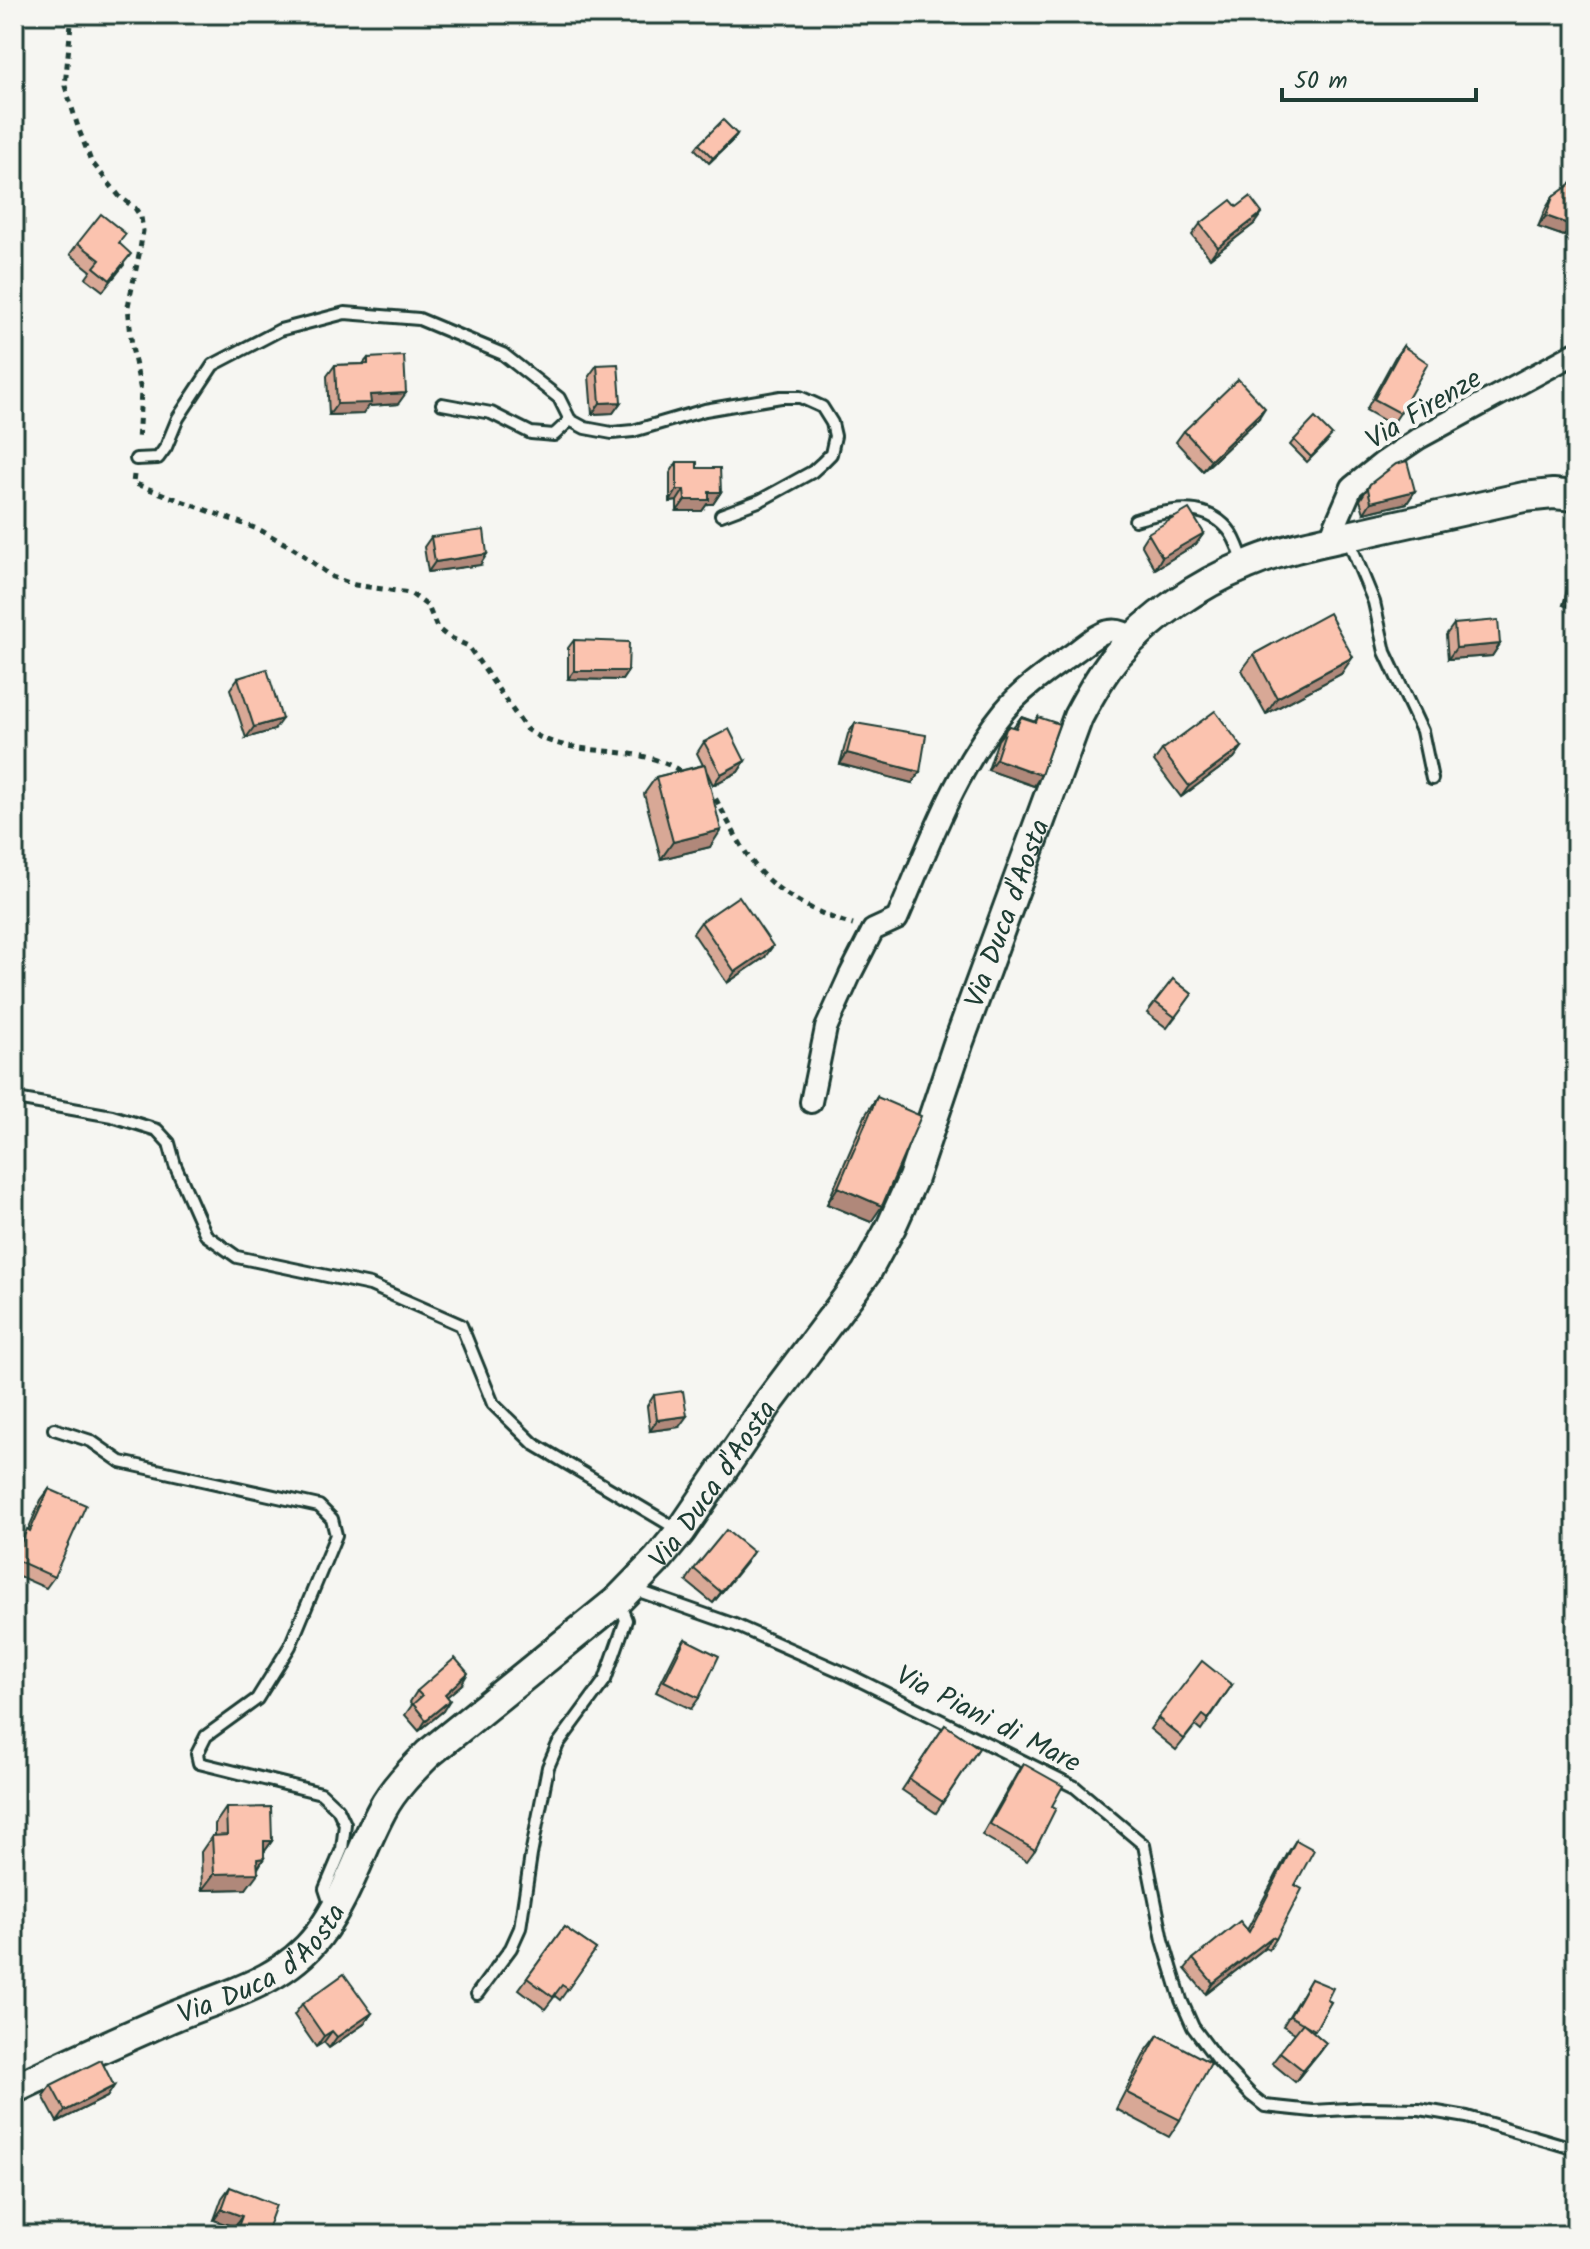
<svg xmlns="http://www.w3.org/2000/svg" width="1590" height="2249" font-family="Kalam,sans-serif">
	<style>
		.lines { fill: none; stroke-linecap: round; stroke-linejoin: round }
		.service-casing { stroke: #1f3d34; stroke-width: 16 }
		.minor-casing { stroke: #1f3d34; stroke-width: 26 }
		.secondary-casing { stroke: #1f3d34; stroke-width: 34 }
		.path { stroke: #1f3d34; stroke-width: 5; stroke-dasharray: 6 6; stroke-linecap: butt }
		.service { stroke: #f6f6f2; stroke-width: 10 }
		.minor { stroke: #f6f6f2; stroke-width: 20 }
		.secondary { stroke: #f6f6f2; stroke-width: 28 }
		.wall { fill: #d8a896; stroke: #1f3d34; stroke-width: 2 }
		.shaded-wall { fill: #b0887a; stroke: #1f3d34; stroke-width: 2 }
		.building { fill: #fbc3af; stroke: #1f3d34; stroke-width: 2 }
		.labels { text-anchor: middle; stroke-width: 8; stroke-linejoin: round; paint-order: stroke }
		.street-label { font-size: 28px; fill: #1f3d34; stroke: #f6f6f2 }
	</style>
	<rect width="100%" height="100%" fill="#f6f6f2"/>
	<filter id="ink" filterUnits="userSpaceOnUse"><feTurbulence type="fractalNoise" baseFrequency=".0125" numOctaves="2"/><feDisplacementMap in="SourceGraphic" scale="16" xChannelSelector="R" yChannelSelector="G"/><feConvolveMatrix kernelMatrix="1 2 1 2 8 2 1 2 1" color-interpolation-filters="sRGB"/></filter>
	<g filter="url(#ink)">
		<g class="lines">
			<defs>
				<g id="service">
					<polyline points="442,404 491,413 531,433 554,435 570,420"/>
					<polyline points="136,459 158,458 166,447 178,418 213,365 280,330 345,313 419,319 503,354 559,398 570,420 585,428 612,433 633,431 705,410 781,397 800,397 822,407 832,423 835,436 831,454 822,463 812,472 761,500 721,515"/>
					<path d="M1135 520C1166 511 1203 500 1228 529 1236 538 1240 553 1244 563"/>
					<polyline points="1348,539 1374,602 1385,652 1422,731 1432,779"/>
					<polyline points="22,1100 112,1116 157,1130 169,1143 175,1165 206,1235 237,1257 370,1285 461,1325 493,1404 534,1444 679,1530"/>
					<polyline points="54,1429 91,1441 121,1462 319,1506 332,1519 336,1535 290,1646 257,1699 206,1736 197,1754 199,1763 321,1793 338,1809 345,1824 342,1849 325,1889 328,1898 336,1905"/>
					<polyline points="633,1589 735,1625 849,1675 1075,1787 1144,1845 1163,1940 1181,2000 1193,2027 1216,2058 1251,2095 1265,2106 1313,2111 1366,2108 1419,2109 1467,2117 1576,2149"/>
					<polyline points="477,1994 511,1948 520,1928 531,1855 548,1767 558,1744 605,1680 626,1620 619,1602"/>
				</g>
				<g id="minor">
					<polyline points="1329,540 1352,487 1382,463 1419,438 1576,353"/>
					<path d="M811 1102 826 1028 850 975 873 930 897 919C928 848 954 772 1004 711 1023 688 1050 670 1075 652 1094 638 1110 620 1133 638"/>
				</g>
				<g id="secondary">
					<path id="s1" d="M14 2089C65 2064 118 2041 170 2018 222 1996 282 1983 318 1936 348 1896 359 1853 382 1810 393 1789 411 1771 428 1754L618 1600 658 1559 681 1531 769 1402 866 1273 891 1227 913 1178 958 1044 1078 717C1089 696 1101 674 1117 655 1150 617 1199 584 1246 565 1287 547 1332 540 1375 530 1425 519 1474 508 1524 497L1553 494 1576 496"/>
				</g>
			</defs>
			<use href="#service" class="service-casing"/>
			<use href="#minor" class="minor-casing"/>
			<use href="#secondary" class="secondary-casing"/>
			<g class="path">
				<polyline points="72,14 65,86 79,130 91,161 120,197 135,208 141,217 143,231 139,255 128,306 132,347 141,391 138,442"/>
				<path d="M134 475 133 483 260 530 295 549 332 577 355 585 410 593 428 606 437 628 447 636 468 646 526 729C571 762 638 739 686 775"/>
				<path d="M707 791 714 796C728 820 745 858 765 877 788 899 823 916 853 925"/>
			</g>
			<use href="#service" class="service"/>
			<use href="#minor" class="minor"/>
			<use href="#secondary" class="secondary"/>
		</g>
		<g class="wall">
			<polygon points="737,134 733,140 709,163 695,149 699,144"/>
			<polygon points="1553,197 1564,236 1538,227 1546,208"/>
			<polygon points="1237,207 1254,224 1210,258 1192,235 1200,224"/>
			<polygon points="78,243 119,243 124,265 103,291 86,278 91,271 70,254"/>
			<polygon points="1403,346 1400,413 1392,425 1366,410 1395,357"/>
			<polygon points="368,358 398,404 369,406 363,414 329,415 327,376 335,365 363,364"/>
			<polygon points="597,365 621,402 613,413 592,414 589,376"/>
			<polygon points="1258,419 1203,471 1176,442 1184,431"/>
			<polygon points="1294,440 1328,441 1307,462 1290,445"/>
			<polygon points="677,462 697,468 721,492 713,504 707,504 702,511 677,511 677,501 670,502 670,473"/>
			<polygon points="1370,484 1415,491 1407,503 1364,513 1360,500"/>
			<polygon points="1148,533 1204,533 1196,544 1155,569 1141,544"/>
			<polygon points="431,537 480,565 428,572 424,547"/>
			<polygon points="1576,561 1576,609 1563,605 1574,564"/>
			<polygon points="1454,624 1500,644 1492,656 1448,659 1446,635"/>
			<polygon points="574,640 628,671 622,680 568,679 568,648"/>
			<polygon points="1254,654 1341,674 1266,714 1242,670"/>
			<polygon points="238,678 274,730 246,738 230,689"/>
			<polygon points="1021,717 1034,722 1038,717 1034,786 988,770 998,740 1009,726 1013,727"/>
			<polygon points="855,723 912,783 840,764 848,734"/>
			<polygon points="704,742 745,761 738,772 713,785 707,772 710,847 661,859 644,794 656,777 703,765 697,753"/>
			<polygon points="1242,747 1234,758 1181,797 1154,761 1162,750"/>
			<polygon points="701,922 765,957 727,983 693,933"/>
			<polygon points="1173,979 1192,994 1167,1028 1147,1013"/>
			<polygon points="877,1097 871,1222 827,1204 866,1114"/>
			<polygon points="654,1395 679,1427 650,1431 647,1406"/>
			<polygon points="49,1489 54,1577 46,1588 14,1574 14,1553 20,1540 28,1530 41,1500"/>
			<polygon points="753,1552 713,1603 686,1581 694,1569"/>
			<polygon points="685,1639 699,1698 691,1709 656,1692 677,1650"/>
			<polygon points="461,1685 447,1696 443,1711 419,1731 405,1715 412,1705 410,1702 417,1691"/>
			<polygon points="1232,1685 1201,1731 1195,1726 1176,1750 1150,1729 1158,1718"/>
			<polygon points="945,1725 979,1748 936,1813 902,1790"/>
			<polygon points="1024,1764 1052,1806 1035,1850 1027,1861 982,1835 1016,1775"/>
			<polygon points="226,1808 272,1841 264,1852 264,1858 246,1889 202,1890 201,1852 212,1836 215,1836 215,1824"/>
			<polygon points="1296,1840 1295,1885 1276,1939 1269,1950 1265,1948 1206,1994 1185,1969 1193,1959 1247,1930 1289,1851"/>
			<polygon points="564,1927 596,1949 560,2000 555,1996 545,2009 519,1989"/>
			<polygon points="1311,1979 1327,2000 1331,2002 1313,2032 1326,2043 1295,2082 1272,2063 1295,2033 1283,2026"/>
			<polygon points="302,2004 372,2013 364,2024 329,2048 324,2042 316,2047 294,2015"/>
			<polygon points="1158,2035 1180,2120 1169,2137 1116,2109 1146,2051"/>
			<polygon points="51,2085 114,2086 107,2097 57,2122 43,2096"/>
			<polygon points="230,2187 265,2235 231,2235 234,2227 214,2220 222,2198"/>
		</g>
		<g class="shaded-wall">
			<polygon points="737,134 733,140 709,163 713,158"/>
			<polygon points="1262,213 1254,224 1210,258 1218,247"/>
			<polygon points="1546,216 1571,225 1564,236 1538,227"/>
			<polygon points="406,393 398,404 369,406 363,414 329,415 337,404 370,395"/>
			<polygon points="621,402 613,413 592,414 600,403"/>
			<polygon points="1265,408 1258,419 1203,471 1211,460"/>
			<polygon points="677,490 684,490 677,501 670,502"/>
			<polygon points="1415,491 1407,503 1364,513 1371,502"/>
			<polygon points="709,492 721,492 713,504 707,504 702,511 677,511 685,500"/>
			<polygon points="1204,533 1196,544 1155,569 1162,557"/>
			<polygon points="487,554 480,565 428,572 435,562"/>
			<polygon points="1570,594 1576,596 1576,609 1563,605"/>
			<polygon points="1500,644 1492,656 1448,659 1456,648"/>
			<polygon points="1353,657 1341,674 1266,714 1277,698"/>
			<polygon points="574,671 628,671 622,680 568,679"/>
			<polygon points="282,719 274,730 246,738 254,727"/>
			<polygon points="1242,747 1234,758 1181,797 1189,786"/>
			<polygon points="847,753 920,772 912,783 840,764"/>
			<polygon points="996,759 1041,775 1034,786 988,770"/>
			<polygon points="745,761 738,772 713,785 721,774"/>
			<polygon points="721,830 710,847 661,859 673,842"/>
			<polygon points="773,946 765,957 727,983 735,972"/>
			<polygon points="838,1187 882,1206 871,1222 827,1204"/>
			<polygon points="687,1416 679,1427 650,1431 657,1420"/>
			<polygon points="753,1552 745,1564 713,1603 721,1592"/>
			<polygon points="468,1673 461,1685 437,1705 445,1694"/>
			<polygon points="450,1700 443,1711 419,1731 426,1720"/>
			<polygon points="264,1841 272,1841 260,1858"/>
			<polygon points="264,1858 254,1873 258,1873 246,1889 202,1890 214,1874 257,1859"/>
			<polygon points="1272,1937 1265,1948 1206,1994 1213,1983"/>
			<polygon points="372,2013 364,2024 329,2048 337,2037"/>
			<polygon points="332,2031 324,2042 316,2047 324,2036"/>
			<polygon points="1326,2043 1318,2054 1295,2082 1303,2070"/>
			<polygon points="114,2086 107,2097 57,2122 65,2111"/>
			<polygon points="222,2209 242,2216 234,2227 214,2220"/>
		</g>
		<g class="building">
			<polygon points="723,120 737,134 713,158 699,144"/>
			<polygon points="1576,180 1576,209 1571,225 1546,216 1553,197"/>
			<polygon points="1250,197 1262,213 1218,247 1200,224 1231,200 1237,207"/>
			<polygon points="101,214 126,234 119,243 131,254 110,280 94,267 100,260 78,243"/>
			<polygon points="1403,346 1428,363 1400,413 1374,399"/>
			<polygon points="404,356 406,393 370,395 371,403 337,404 335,365 368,364 368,358"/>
			<polygon points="618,364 621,402 600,403 597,365"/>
			<polygon points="1238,379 1265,408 1211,460 1184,431"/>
			<polygon points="1315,418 1332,435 1311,457 1294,440"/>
			<polygon points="1407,461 1415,491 1371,502 1368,489 1370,484 1396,464"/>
			<polygon points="677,462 697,462 697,468 720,468 721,492 709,492 709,500 685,500 684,490 677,490"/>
			<polygon points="1189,509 1204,533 1162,557 1148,533"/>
			<polygon points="484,530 487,554 435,562 431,537"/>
			<polygon points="1576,573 1576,596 1570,594"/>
			<polygon points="1329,613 1353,657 1277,698 1254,654"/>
			<polygon points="1498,620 1500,644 1456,648 1454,624"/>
			<polygon points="574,640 629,642 628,671 574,671"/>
			<polygon points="267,669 282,719 254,727 238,678"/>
			<polygon points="1215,711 1242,747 1189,786 1162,750"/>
			<polygon points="1021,717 1036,722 1038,717 1059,724 1041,775 996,759 1006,729 1009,726 1016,728"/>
			<polygon points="855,723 926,735 920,772 847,753"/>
			<polygon points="729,729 745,761 721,774 704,742"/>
			<polygon points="705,765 721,830 673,842 656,777"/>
			<polygon points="739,896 773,946 735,972 701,922"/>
			<polygon points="1173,979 1192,994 1175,1017 1155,1002"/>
			<polygon points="877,1097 921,1116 882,1206 838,1187"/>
			<polygon points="683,1391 687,1416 657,1420 654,1395"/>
			<polygon points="49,1489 86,1505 54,1577 14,1559 27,1529 30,1531"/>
			<polygon points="726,1530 753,1552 721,1592 694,1569"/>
			<polygon points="685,1639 719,1656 699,1698 664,1681"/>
			<polygon points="455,1658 468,1673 445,1694 450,1700 426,1720 413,1704 422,1696 417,1691"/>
			<polygon points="1202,1661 1232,1685 1208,1719 1203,1715 1184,1739 1158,1718"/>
			<polygon points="945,1725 979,1748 943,1802 909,1779"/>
			<polygon points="1024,1764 1063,1786 1052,1806 1056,1808 1035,1850 990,1824"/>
			<polygon points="271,1807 272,1841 264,1841 264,1858 257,1859 258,1873 214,1874 212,1836 227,1835 226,1808"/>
			<polygon points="1296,1840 1314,1850 1295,1885 1302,1889 1276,1939 1272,1937 1213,1983 1193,1959 1240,1921 1249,1932"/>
			<polygon points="564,1927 596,1949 568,1989 562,1985 553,1997 527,1978"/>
			<polygon points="344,1974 372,2013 337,2037 332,2031 324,2036 302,2004"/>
			<polygon points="1311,1979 1333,1988 1327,2000 1331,2002 1315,2030 1290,2016"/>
			<polygon points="1303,2023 1326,2043 1303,2070 1280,2052"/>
			<polygon points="1158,2035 1211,2063 1180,2120 1127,2093"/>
			<polygon points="101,2060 114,2086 65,2111 51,2085"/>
			<polygon points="230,2187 276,2205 265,2235 235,2235 242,2216 222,2209"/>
		</g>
	</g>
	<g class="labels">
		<g class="street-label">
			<text transform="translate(1423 408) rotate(-31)" y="10">Via Firenze</text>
			<text dy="10" stroke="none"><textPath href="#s1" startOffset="1600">Via Duca d'Aosta</textPath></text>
			<text dy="10" stroke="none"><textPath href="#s1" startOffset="952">Via Duca d'Aosta</textPath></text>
			<text transform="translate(989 1718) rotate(27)" y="10">Via Piani di Mare</text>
			<text dy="10" stroke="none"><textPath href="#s1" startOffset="280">Via Duca d'Aosta</textPath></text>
		</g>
	</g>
	<rect width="1590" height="2249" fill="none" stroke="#f6f6f2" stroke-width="48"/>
	<rect x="24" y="24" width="1542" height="2201" fill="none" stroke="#1f3d34" stroke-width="3" filter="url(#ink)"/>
	<path d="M1282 88v12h194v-12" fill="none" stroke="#1f3d34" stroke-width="4"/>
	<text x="1294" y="88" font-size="24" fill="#1f3d34" stroke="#f6f6f2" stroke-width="6" paint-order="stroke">50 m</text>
</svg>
